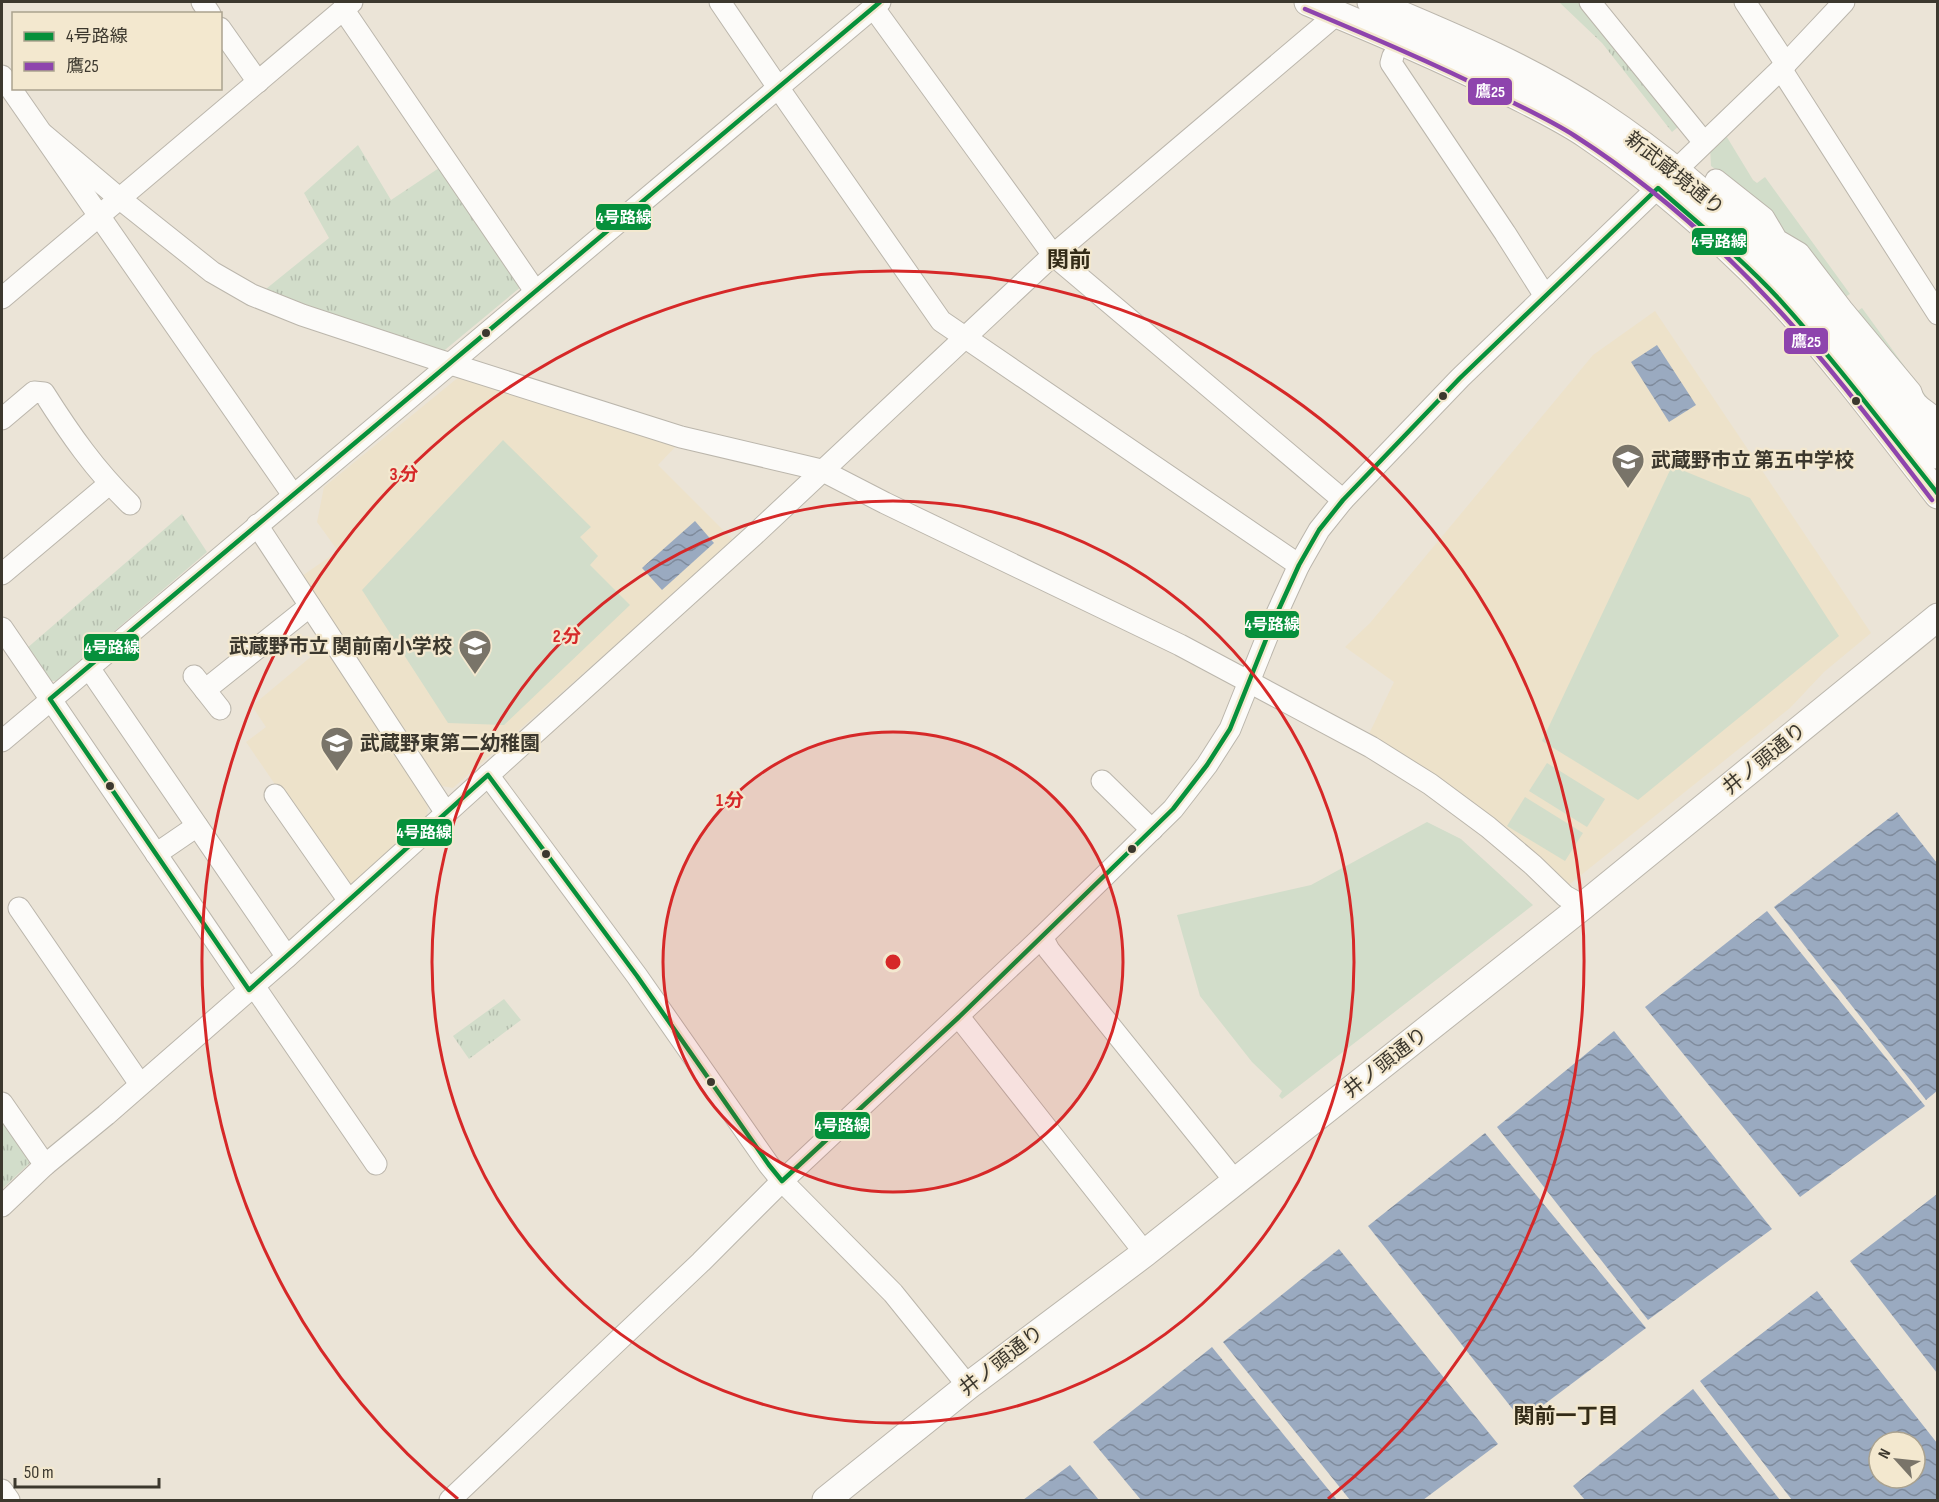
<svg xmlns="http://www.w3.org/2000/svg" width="1939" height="1502" font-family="'Sofia Sans Condensed','Noto Sans JP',sans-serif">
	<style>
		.built { fill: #ede2ca }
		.green { fill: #d2ddca }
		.park { fill: url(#park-tufts) }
		.water { fill: url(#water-waves); fill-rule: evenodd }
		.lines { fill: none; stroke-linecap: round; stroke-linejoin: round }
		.minor-casing { stroke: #bbb6ac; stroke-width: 23 }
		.major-casing { stroke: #bbb6ac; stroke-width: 29 }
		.minor { stroke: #fcfbf9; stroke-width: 21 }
		.major { stroke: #fcfbf9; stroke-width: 27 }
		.bus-1-casing { stroke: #f3e8cf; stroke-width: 9 }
		.bus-2-casing { stroke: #f3e8cf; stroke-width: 9 }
		.bus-1 { stroke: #06903b; stroke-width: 4.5 }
		.bus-2 { stroke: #8e44ad; stroke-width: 4.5 }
		.ring { fill: none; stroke: #d62828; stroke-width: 3 }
		.bus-dot { fill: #3c382e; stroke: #f3e8cf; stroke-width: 2 }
		.labels { text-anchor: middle; stroke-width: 4.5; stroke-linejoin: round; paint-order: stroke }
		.street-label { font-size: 20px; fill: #3c382e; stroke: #f3e8cf }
		.poi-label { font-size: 20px; font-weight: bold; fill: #3c382e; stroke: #f3e8cf; text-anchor: start }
		.neighbourhood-label { font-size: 21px; font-weight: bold; fill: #332b17; stroke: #f3e8cf }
		.quarter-label { font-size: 22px; font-weight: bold; fill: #332b17; stroke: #f3e8cf }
		.centre { fill: #d62828; stroke: #f3e8cf; stroke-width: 3 }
		.ring-label { font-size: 18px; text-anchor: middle; font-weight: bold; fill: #d62828; stroke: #f3e8cf; stroke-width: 4.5; stroke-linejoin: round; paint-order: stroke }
		.line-badge { stroke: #f3e8cf; stroke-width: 2 }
		.badge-label { font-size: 16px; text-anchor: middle; font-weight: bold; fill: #fff }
	</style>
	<defs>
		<pattern id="park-tufts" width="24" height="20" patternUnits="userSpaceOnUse" patternTransform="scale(1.5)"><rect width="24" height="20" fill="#d2ddca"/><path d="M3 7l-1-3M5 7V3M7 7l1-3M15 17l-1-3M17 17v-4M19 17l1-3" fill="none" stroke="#b5beae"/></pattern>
		<pattern id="water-waves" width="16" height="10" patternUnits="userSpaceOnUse" patternTransform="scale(1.5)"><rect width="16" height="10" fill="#9aaac0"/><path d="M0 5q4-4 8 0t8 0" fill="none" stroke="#7f8b9c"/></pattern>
	</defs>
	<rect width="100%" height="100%" fill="#ebe4d7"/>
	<g class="built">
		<polygon points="1655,311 1871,633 1824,672 1790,708 1566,887 1368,736 1394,682 1345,647 1370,623 1593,355"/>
		<polygon points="460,376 680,442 658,465 734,541 453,788 442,786 302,576 338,551 317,522 324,487"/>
		<polygon points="325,645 428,801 427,819 356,884 342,882 246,742 266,727 252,706"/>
	</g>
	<g class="green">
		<polygon points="1725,134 1753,180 1757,183 1765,177 1850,294 1840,300 1722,174 1711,166 1710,148"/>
		<polygon points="1862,308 1937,411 1852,315"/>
		<polygon points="503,440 591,527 580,537 598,556 590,565 630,605 504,725 448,723 362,590"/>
		<polygon points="1672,466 1750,498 1839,636 1638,800 1542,741"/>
		<polygon points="1547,763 1605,799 1587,827 1529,791"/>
		<polygon points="1525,797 1583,833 1565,861 1507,826"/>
		<polygon points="1427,822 1461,839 1533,905 1282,1099 1279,1096 1282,1091 1252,1062 1200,996 1177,915 1311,885"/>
	</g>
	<g class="park">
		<polygon points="1559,2 1597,2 1691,116 1672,132 1602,43"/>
		<polygon points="358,145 391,200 442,166 522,286 440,354 261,293 329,238 304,193"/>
		<polygon points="182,514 207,552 56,681 47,681 26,649"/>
		<polygon points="504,999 521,1020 469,1059 453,1036"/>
		<polygon points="2,1118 32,1161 2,1189"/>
	</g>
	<g class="water">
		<polygon points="1657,345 1696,405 1669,422 1631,362"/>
		<polygon points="695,521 714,543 662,590 642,568"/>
		<polygon points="1897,812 1937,863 1937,1091 1926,1100 1774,907"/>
		<polygon points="1767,911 1925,1106 1800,1197 1645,1007"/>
		<polygon points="1614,1031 1772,1229 1648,1320 1497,1127"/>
		<polygon points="1485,1133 1646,1328 1522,1421 1368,1226"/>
		<polygon points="1937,1194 1937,1373 1850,1261"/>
		<polygon points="1339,1249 1498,1444 1423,1500 1350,1500 1223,1342"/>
		<path d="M1817 1291 1937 1443V1500H1792L1700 1381ZM1879 1442H1915V1478H1879Z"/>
		<polygon points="1212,1347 1337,1500 1141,1500 1093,1442"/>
		<polygon points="1693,1389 1780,1500 1585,1500 1573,1486"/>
		<polygon points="1070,1465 1099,1500 1023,1500"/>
	</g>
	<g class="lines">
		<defs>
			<g id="minor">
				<polyline points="202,2 210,14"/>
				<polyline points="720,2 777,86 941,321 1299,565"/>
				<polyline points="1590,2 1698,135"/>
				<polyline points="1745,2 1786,64"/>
				<polyline points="873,7 1053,255 1343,500"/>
				<polyline points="343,9 535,291"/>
				<polyline points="220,28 258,82"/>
				<polyline points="1393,56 1391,63 1505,233 1545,296"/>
				<polyline points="1781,69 1938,314"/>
				<polyline points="2,76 293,495"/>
				<polyline points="43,134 119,198 212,272 252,295 302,315 435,359 681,437 821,470 885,503 1180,645 1371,747 1430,784 1488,827 1533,865 1565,896 1583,906"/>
				<path d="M1716 180 1764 218 1777 240 1799 253 1842 309 1911 392C1915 408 1928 409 1938 422"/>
				<polyline points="2,298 352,2"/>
				<path d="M2 419 34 392 44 393C70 434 95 470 130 504"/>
				<polyline points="257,525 446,813"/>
				<polyline points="2,574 109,484"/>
				<polyline points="2,628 249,990"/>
				<polyline points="89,668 287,957"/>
				<polyline points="194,676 220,709"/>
				<polyline points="205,690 310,606"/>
				<polyline points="2,741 880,2"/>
				<polyline points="488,775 637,976 769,1165 782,1181 893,1293 968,1386"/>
				<polyline points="1102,781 1152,830"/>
				<polyline points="275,795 349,901"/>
				<polyline points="156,854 197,826"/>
				<polyline points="19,908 140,1084"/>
				<polyline points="1042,937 1049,950 1235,1181"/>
				<polyline points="254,986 376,1164"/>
				<polyline points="959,1017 1145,1253"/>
				<polyline points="2,1103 45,1165"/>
				<polyline points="2,1206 45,1165 106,1115 287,957 753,536 1053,255 1337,14"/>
				<polyline points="2,1490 9,1500"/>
				<polyline points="450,1500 701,1262 782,1181 1042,937 1173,809 1207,765 1230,729 1273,622 1299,565 1319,530 1343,500 1460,378 1781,69 1844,2"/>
			</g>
			<g id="major">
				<path d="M1308 2C1375 30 1442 58 1507 91 1534 105 1562 118 1587 135 1654 180 1722 239 1777 297 1835 359 1886 428 1938 495"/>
				<path d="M1371 2C1449 35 1528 67 1599 114 1685 171 1762 243 1830 320 1867 363 1902 410 1938 455"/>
				<polyline points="826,1500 968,1386 1145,1253 1583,906 1938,617"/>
			</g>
		</defs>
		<use href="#minor" class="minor-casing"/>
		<use href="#major" class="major-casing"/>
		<use href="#minor" class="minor"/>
		<use href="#major" class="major"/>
		<defs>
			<path id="bus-1" d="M880 2 50 699 249 990 488 775 637 976 769 1165 782 1181 959 1017 1173 809 1207 765 1230 729 1273 622 1299 565 1319 530 1343 500 1460 378 1658 188C1699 224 1742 259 1779 299 1835 361 1886 429 1938 494"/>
			<path id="bus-2" d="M1305 9C1369 36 1433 63 1495 94 1522 107 1550 120 1575 136 1656 188 1730 255 1793 326 1842 382 1887 441 1932 500"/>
		</defs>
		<use href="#bus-1" class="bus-1-casing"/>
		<use href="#bus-2" class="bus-2-casing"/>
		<use href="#bus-1" class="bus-1"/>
		<use href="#bus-2" class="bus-2"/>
	</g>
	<circle cx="893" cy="962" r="230" fill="#d62828" fill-opacity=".12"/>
	<g class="ring">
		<circle cx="893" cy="962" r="230"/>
		<circle cx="893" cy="962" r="461"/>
		<path d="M458 1499A691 691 0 1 1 1328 1499"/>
	</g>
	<defs>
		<symbol id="school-pin" viewBox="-11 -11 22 30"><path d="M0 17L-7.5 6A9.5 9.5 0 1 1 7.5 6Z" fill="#797469" stroke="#f3e8cf"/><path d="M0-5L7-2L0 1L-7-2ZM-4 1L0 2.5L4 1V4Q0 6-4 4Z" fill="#fff"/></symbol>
	</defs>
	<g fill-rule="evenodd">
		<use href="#school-pin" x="1609" y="441" width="38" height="52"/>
		<use href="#school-pin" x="456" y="627" width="38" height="52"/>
		<use href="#school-pin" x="318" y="724" width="38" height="52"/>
	</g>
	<g class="bus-dot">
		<circle cx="486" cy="333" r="5"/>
		<circle cx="1443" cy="396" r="5"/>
		<circle cx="1856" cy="401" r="5"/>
		<circle cx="110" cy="786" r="5"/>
		<circle cx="1132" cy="849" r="5"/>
		<circle cx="546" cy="854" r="5"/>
		<circle cx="711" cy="1082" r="5"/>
	</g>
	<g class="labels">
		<g class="street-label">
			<text transform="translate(1675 173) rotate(39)" y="7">新武蔵境通り</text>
			<text transform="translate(1764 758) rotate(-39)" y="7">井ノ頭通り</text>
			<text transform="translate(1385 1062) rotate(-38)" y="7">井ノ頭通り</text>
			<text transform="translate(1001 1360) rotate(-38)" y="7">井ノ頭通り</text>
		</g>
		<g class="poi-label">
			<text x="1651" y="467">武蔵野市立 第五中学校</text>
			<text x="452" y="653" text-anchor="end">武蔵野市立 関前南小学校</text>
			<text x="360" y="750">武蔵野東第二幼稚園</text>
		</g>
		<g class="neighbourhood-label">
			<text x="1566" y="1423">関前一丁目</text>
		</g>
		<g class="quarter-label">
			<text x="1069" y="267">関前</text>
		</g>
	</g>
	<circle cx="893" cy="962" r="9" class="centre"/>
	<g class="ring-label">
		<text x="404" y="480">3 分</text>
		<text x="567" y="642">2 分</text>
		<text x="730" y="806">1 分</text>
	</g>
	<g class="line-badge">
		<rect x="1467" y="77" width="46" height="29" rx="6" fill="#8e44ad"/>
		<rect x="595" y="203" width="57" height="28" rx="6" fill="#06903b"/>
		<rect x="1691" y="227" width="57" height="29" rx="6" fill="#06903b"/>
		<rect x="1783" y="327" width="46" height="28" rx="6" fill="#8e44ad"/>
		<rect x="1244" y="610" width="56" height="29" rx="6" fill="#06903b"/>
		<rect x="83" y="633" width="57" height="29" rx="6" fill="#06903b"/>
		<rect x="396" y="818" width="57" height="29" rx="6" fill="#06903b"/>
		<rect x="814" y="1111" width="57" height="29" rx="6" fill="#06903b"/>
	</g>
	<g class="badge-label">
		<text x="1490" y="97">鷹25</text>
		<text x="624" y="223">4号路線</text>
		<text x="1719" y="247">4号路線</text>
		<text x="1806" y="347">鷹25</text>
		<text x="1272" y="630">4号路線</text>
		<text x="112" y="653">4号路線</text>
		<text x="424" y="838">4号路線</text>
		<text x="842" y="1131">4号路線</text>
	</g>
	<rect width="1939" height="1502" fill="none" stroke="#3c382e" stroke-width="6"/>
	<rect x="12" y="12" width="210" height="78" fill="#f3e8cf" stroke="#aaa28f" stroke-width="1.5"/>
	<rect x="24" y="32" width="30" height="9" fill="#06903b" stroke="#aaa28f" stroke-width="1.5"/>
	<text x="66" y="42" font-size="18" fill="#3c382e">4号路線</text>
	<rect x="24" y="62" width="30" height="9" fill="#8e44ad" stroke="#aaa28f" stroke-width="1.5"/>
	<text x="66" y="72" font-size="18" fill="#3c382e">鷹25</text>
	<g transform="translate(1897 1460) rotate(297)"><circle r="28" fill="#f3e8cf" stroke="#aaa28f" stroke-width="1.5"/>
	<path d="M0-4.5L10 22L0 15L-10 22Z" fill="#797469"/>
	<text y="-9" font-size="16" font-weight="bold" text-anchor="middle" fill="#3c382e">N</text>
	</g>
	<path d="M15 1478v9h144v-9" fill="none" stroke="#3c382e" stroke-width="3"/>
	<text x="24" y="1478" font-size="18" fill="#3c382e" stroke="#f3e8cf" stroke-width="4.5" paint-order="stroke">50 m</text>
</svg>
